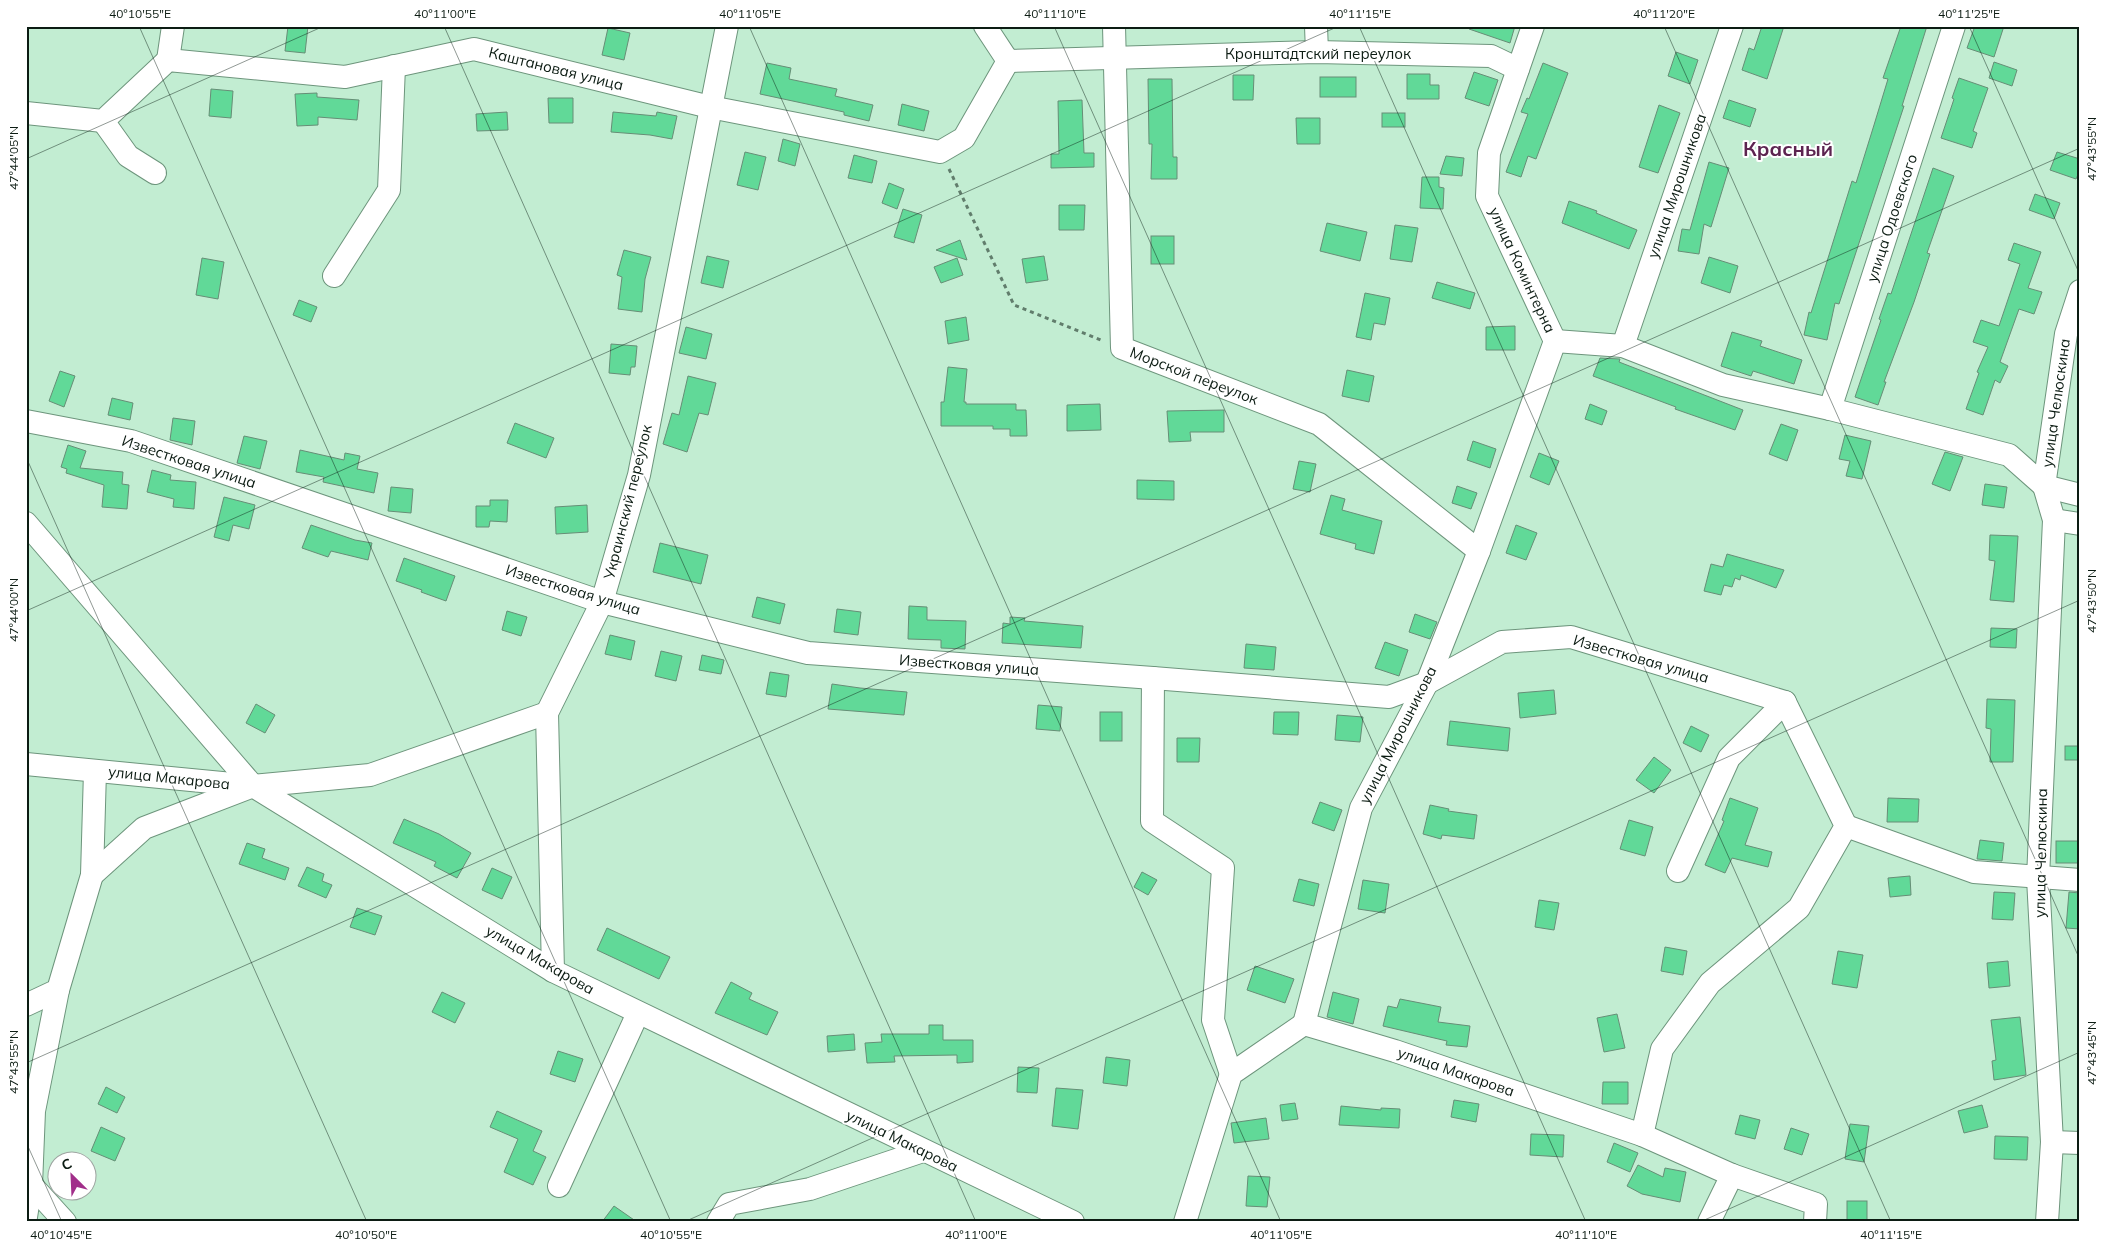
<svg xmlns="http://www.w3.org/2000/svg" width="2106" height="1248" font-family="Mulish,sans-serif">
	<style>
		.building { fill: #61d998; stroke: #668e76 }
		.lines { fill: none; stroke-linecap: round; stroke-linejoin: round }
		.minor-casing { stroke: #6d957c; stroke-width: 24 }
		.path { stroke: #617d6c; stroke-width: 3; stroke-dasharray: 4 4; stroke-linecap: butt }
		.minor { stroke: #fff; stroke-width: 22 }
		.ticks { fill: none; stroke: #0c1c13; stroke-width: 1; stroke-opacity: 0.45 }
		.labels { text-anchor: middle; stroke-width: 4; stroke-linejoin: round; paint-order: stroke }
		.street-label { font-size: 15px; fill: #0c1c13; stroke: #fff }
		.district-label { font-size: 20px; font-weight: bold; fill: #5c2450; stroke: #fff }
		.neatline { fill: none; stroke: #0c1c13; stroke-width: 2 }
		.ticks-label { font-size: 12px; text-anchor: middle; fill: #0c1c13 }
	</style>
	<rect width="100%" height="100%" fill="#c2edd2"/>
	<g class="building">
		<polygon points="288,26 308,26 305,53 285,51"/>
		<polygon points="1469,26 1515,26 1510,43 1469,29"/>
		<polygon points="1762,26 1784,26 1767,79 1742,70 1749,48 1754,50"/>
		<polygon points="1901,26 1927,26 1902,106 1904,106 1839,304 1835,303 1827,340 1804,335 1809,312 1811,313 1852,181 1856,183 1874,125 1888,79 1883,78"/>
		<polygon points="1975,26 2004,26 1994,57 1967,48"/>
		<polygon points="608,28 630,33 624,60 602,55"/>
		<polygon points="1676,52 1698,60 1690,84 1668,76"/>
		<polygon points="1994,62 2017,70 2012,86 1989,78"/>
		<polygon points="767,63 791,68 789,79 837,89 835,96 873,105 869,121 844,115 844,112 760,94"/>
		<polygon points="1543,63 1568,73 1536,159 1528,156 1521,177 1506,172 1528,114 1521,112 1527,98 1529,99"/>
		<polygon points="1474,72 1498,80 1489,106 1465,98"/>
		<polygon points="1407,74 1430,74 1430,85 1439,85 1439,99 1407,99"/>
		<polygon points="1233,75 1254,75 1253,100 1233,100"/>
		<rect x="1320" y="77" width="36" height="20"/>
		<polygon points="1959,78 1988,88 1973,131 1977,133 1972,148 1941,138 1954,99 1952,98"/>
		<polygon points="1148,79 1172,79 1173,157 1177,157 1177,179 1151,179 1152,144 1149,144"/>
		<polygon points="211,89 233,91 231,118 209,116"/>
		<polygon points="317,93 317,97 359,100 357,120 318,117 318,125 297,126 295,94"/>
		<polygon points="548,98 573,98 573,123 549,123"/>
		<polygon points="1082,100 1084,153 1094,153 1094,167 1051,168 1051,154 1059,154 1058,101"/>
		<polygon points="1729,100 1756,109 1750,127 1723,118"/>
		<polygon points="902,104 929,111 924,131 898,125"/>
		<polygon points="1659,105 1680,113 1658,173 1639,167"/>
		<polygon points="507,112 508,130 477,131 476,114"/>
		<polygon points="613,112 656,116 657,112 677,116 672,139 650,135 611,132"/>
		<rect x="1382" y="113" width="23" height="14"/>
		<polygon points="1296,118 1320,118 1320,144 1297,144"/>
		<polygon points="783,139 800,144 795,166 778,161"/>
		<polygon points="745,152 766,157 758,190 737,185"/>
		<polygon points="2057,152 2080,159 2080,170 2076,179 2050,170"/>
		<polygon points="854,155 877,161 872,183 848,178"/>
		<polygon points="1446,156 1464,158 1462,176 1440,174"/>
		<polygon points="1709,162 1729,168 1711,227 1704,224 1699,254 1678,251 1682,229 1690,230"/>
		<polygon points="1933,168 1954,176 1927,253 1930,254 1914,302 1884,382 1886,382 1878,405 1855,397 1881,320 1879,319 1888,293 1891,294"/>
		<polygon points="1422,177 1439,177 1439,187 1444,188 1443,209 1420,208"/>
		<polygon points="889,183 904,189 897,209 882,203"/>
		<polygon points="2035,194 2060,203 2054,219 2029,210"/>
		<polygon points="1569,201 1597,211 1596,213 1637,230 1629,249 1562,223"/>
		<polygon points="1059,205 1085,205 1084,230 1059,230"/>
		<polygon points="903,209 922,215 914,243 894,237"/>
		<polygon points="1327,223 1367,232 1360,261 1320,251"/>
		<polygon points="1395,225 1418,228 1412,262 1390,259"/>
		<rect x="1151" y="236" width="23" height="28"/>
		<polygon points="960,240 967,260 936,250"/>
		<polygon points="2014,243 2041,252 2028,288 2042,292 2034,314 2019,309 2000,362 2008,366 2000,383 1995,380 1983,415 1966,409 1979,373 1977,372 1988,347 1973,342 1981,320 1999,326 2020,264 2008,260"/>
		<polygon points="624,250 651,257 645,279 642,312 618,309 622,277 617,275"/>
		<polygon points="707,256 729,261 723,288 701,283"/>
		<polygon points="1044,256 1048,280 1026,283 1022,259"/>
		<polygon points="1709,257 1738,266 1730,293 1701,283"/>
		<polygon points="202,258 224,262 218,299 196,295"/>
		<polygon points="957,258 963,275 941,283 934,267"/>
		<polygon points="1437,282 1475,293 1470,309 1432,298"/>
		<polygon points="1365,293 1390,298 1385,325 1374,323 1371,340 1356,337"/>
		<polygon points="299,300 317,307 311,322 293,315"/>
		<polygon points="966,317 969,340 948,344 945,321"/>
		<polygon points="1515,326 1515,350 1486,350 1486,327"/>
		<polygon points="686,327 712,334 706,359 679,353"/>
		<polygon points="1732,332 1762,341 1760,346 1802,360 1794,384 1753,371 1751,376 1721,366"/>
		<polygon points="611,344 637,346 635,367 631,367 630,375 609,373"/>
		<polygon points="1600,358 1620,359 1619,362 1743,410 1735,430 1675,409 1676,407 1593,376"/>
		<polygon points="948,367 967,369 964,402 966,402 966,404 1016,404 1016,410 1026,410 1027,436 1010,436 1010,429 993,429 993,426 941,426 941,402 944,402"/>
		<polygon points="1347,370 1374,376 1369,402 1342,396"/>
		<polygon points="60,371 75,376 64,407 49,401"/>
		<polygon points="688,376 716,383 708,415 699,413 687,452 663,444 672,413 679,415"/>
		<polygon points="112,398 133,403 130,420 108,415"/>
		<polygon points="1100,404 1101,430 1067,431 1067,405"/>
		<polygon points="1590,404 1607,411 1602,425 1585,419"/>
		<polygon points="1224,410 1224,432 1190,432 1191,441 1169,442 1167,411"/>
		<polygon points="173,418 195,421 192,445 170,440"/>
		<polygon points="515,423 554,438 546,458 507,443"/>
		<polygon points="1781,424 1798,430 1787,461 1769,454"/>
		<polygon points="1845,435 1871,441 1862,479 1846,476 1850,461 1839,459"/>
		<polygon points="244,436 267,441 260,469 237,463"/>
		<polygon points="1473,441 1496,449 1490,468 1467,460"/>
		<polygon points="68,445 86,451 80,468 123,472 122,484 129,485 127,509 102,507 104,485 66,473 67,469 61,467"/>
		<polygon points="300,450 344,460 345,453 360,456 357,469 378,473 374,493 323,482 324,477 296,472"/>
		<polygon points="1945,452 1963,457 1950,491 1932,484"/>
		<polygon points="1539,453 1559,461 1549,485 1530,477"/>
		<polygon points="1299,461 1316,464 1310,492 1293,489"/>
		<polygon points="152,470 171,475 170,480 196,482 194,509 173,507 174,499 147,492"/>
		<polygon points="1137,480 1174,481 1174,500 1137,499"/>
		<polygon points="1985,484 2007,487 2004,508 1982,505"/>
		<polygon points="1457,486 1477,493 1471,509 1452,503"/>
		<polygon points="391,487 413,489 411,513 388,511"/>
		<polygon points="1331,495 1345,499 1342,510 1382,521 1374,554 1355,549 1356,544 1320,534"/>
		<polygon points="224,497 255,505 249,529 233,525 229,541 214,537"/>
		<polygon points="490,500 508,500 507,522 490,521 489,527 476,527 476,506 490,506"/>
		<polygon points="587,505 588,532 556,534 555,507"/>
		<polygon points="311,525 355,540 372,543 368,560 331,551 328,557 302,548"/>
		<polygon points="1516,525 1537,533 1526,560 1506,553"/>
		<polygon points="1990,535 2018,536 2014,602 1990,600 1995,561 1989,560"/>
		<polygon points="660,543 708,555 701,584 653,572"/>
		<polygon points="1727,554 1784,570 1776,588 1741,575 1740,580 1735,578 1732,587 1724,585 1721,595 1704,591 1711,564 1723,567"/>
		<polygon points="404,558 455,576 446,601 421,592 422,590 396,581"/>
		<polygon points="757,597 785,604 780,624 752,617"/>
		<polygon points="909,606 927,607 927,620 966,621 965,649 941,648 941,640 908,639"/>
		<polygon points="837,609 861,612 858,635 834,632"/>
		<polygon points="507,611 527,617 521,636 502,630"/>
		<polygon points="1415,614 1437,622 1430,639 1409,632"/>
		<polygon points="1010,617 1025,618 1024,621 1083,626 1081,648 1002,643 1003,623 1010,624"/>
		<polygon points="1991,628 2017,629 2016,648 1990,647"/>
		<polygon points="610,635 635,641 631,660 605,654"/>
		<polygon points="1385,642 1408,650 1399,676 1375,668"/>
		<polygon points="1246,644 1276,647 1274,670 1244,668"/>
		<polygon points="661,651 682,656 676,681 655,676"/>
		<polygon points="702,655 724,660 721,674 699,670"/>
		<polygon points="770,672 789,675 786,697 766,694"/>
		<polygon points="832,684 860,688 907,692 904,715 828,709"/>
		<polygon points="1554,690 1556,714 1520,718 1518,693"/>
		<polygon points="1987,699 2015,700 2013,762 1990,762 1991,729 1986,728"/>
		<polygon points="256,704 275,715 265,733 246,723"/>
		<polygon points="1038,705 1062,707 1060,731 1036,729"/>
		<rect x="1100" y="712" width="22" height="29"/>
		<polygon points="1274,712 1299,712 1298,735 1273,734"/>
		<polygon points="1337,715 1363,717 1360,742 1335,740"/>
		<polygon points="1450,721 1510,728 1508,751 1447,745"/>
		<polygon points="1691,726 1709,735 1701,752 1683,743"/>
		<polygon points="1177,738 1200,738 1199,762 1177,762"/>
		<rect x="2065" y="746" width="15" height="14"/>
		<polygon points="1654,757 1671,770 1654,793 1636,780"/>
		<polygon points="1730,798 1758,808 1745,845 1772,852 1768,867 1732,858 1725,873 1705,865 1724,821 1722,820"/>
		<polygon points="1888,798 1919,799 1918,822 1887,822"/>
		<polygon points="1320,802 1342,810 1334,831 1312,823"/>
		<polygon points="1430,805 1449,809 1448,811 1477,815 1474,839 1442,835 1441,839 1423,834"/>
		<polygon points="404,819 439,834 471,853 457,878 434,866 436,862 393,843"/>
		<polygon points="1629,820 1653,827 1645,856 1620,849"/>
		<polygon points="1980,840 2004,843 2002,861 1977,859"/>
		<rect x="2056" y="841" width="24" height="22"/>
		<polygon points="247,843 265,849 262,858 289,868 285,880 239,864"/>
		<polygon points="307,867 324,874 322,881 332,885 326,898 298,886"/>
		<polygon points="492,868 512,877 502,899 482,890"/>
		<polygon points="1142,872 1157,880 1148,895 1134,887"/>
		<polygon points="1910,876 1911,895 1890,897 1888,878"/>
		<polygon points="1299,879 1319,884 1314,906 1293,901"/>
		<polygon points="1363,880 1389,884 1385,913 1358,909"/>
		<polygon points="1994,892 2015,893 2013,920 1992,919"/>
		<polygon points="2069,892 2080,893 2080,929 2066,928"/>
		<polygon points="1539,900 1559,903 1554,930 1535,927"/>
		<polygon points="357,908 382,916 375,935 350,927"/>
		<polygon points="607,928 670,957 659,979 597,950"/>
		<polygon points="1665,947 1687,951 1683,975 1661,971"/>
		<polygon points="1838,951 1863,955 1857,988 1832,984"/>
		<polygon points="2008,961 2010,986 1989,988 1987,963"/>
		<polygon points="1255,966 1294,979 1285,1003 1247,990"/>
		<polygon points="731,982 752,993 749,999 778,1012 767,1035 715,1013"/>
		<polygon points="442,992 465,1003 455,1023 432,1012"/>
		<polygon points="1333,992 1359,999 1353,1024 1327,1017"/>
		<polygon points="1400,999 1441,1007 1438,1022 1470,1026 1467,1047 1446,1045 1447,1041 1383,1026 1388,1006 1397,1008"/>
		<polygon points="1617,1014 1625,1048 1604,1052 1597,1018"/>
		<polygon points="2020,1017 2026,1075 1994,1080 1992,1061 1996,1060 1991,1020"/>
		<polygon points="929,1025 943,1025 943,1040 973,1040 973,1062 957,1063 957,1055 894,1056 895,1062 867,1063 865,1043 882,1042 881,1034 929,1034"/>
		<polygon points="854,1034 855,1050 828,1052 827,1036"/>
		<polygon points="558,1051 583,1059 575,1082 550,1074"/>
		<polygon points="1106,1057 1130,1060 1127,1086 1103,1083"/>
		<polygon points="1018,1067 1039,1068 1037,1093 1017,1092"/>
		<polygon points="1603,1082 1628,1082 1628,1104 1602,1104"/>
		<polygon points="106,1087 125,1097 117,1113 98,1104"/>
		<polygon points="1056,1088 1083,1090 1078,1129 1052,1126"/>
		<polygon points="1454,1100 1479,1104 1476,1122 1451,1117"/>
		<polygon points="1295,1103 1298,1119 1282,1121 1280,1105"/>
		<polygon points="1982,1105 1988,1127 1964,1133 1958,1111"/>
		<polygon points="1341,1106 1381,1110 1381,1108 1400,1109 1399,1128 1339,1125"/>
		<polygon points="497,1111 542,1131 533,1151 546,1157 533,1185 504,1172 518,1139 490,1127"/>
		<polygon points="1740,1115 1760,1120 1755,1139 1735,1134"/>
		<polygon points="1266,1118 1269,1139 1234,1143 1231,1123"/>
		<polygon points="1850,1124 1869,1126 1864,1162 1845,1159"/>
		<polygon points="101,1127 125,1138 115,1161 91,1151"/>
		<polygon points="1791,1128 1809,1134 1802,1155 1784,1149"/>
		<polygon points="1531,1134 1564,1135 1563,1157 1530,1155"/>
		<polygon points="1995,1136 2028,1137 2027,1160 1994,1159"/>
		<polygon points="1614,1143 1638,1153 1630,1172 1607,1162"/>
		<polygon points="1638,1165 1663,1177 1665,1168 1686,1172 1680,1202 1642,1194 1627,1186"/>
		<polygon points="1248,1176 1270,1177 1267,1207 1246,1206"/>
		<rect x="1847" y="1201" width="20" height="21"/>
		<polygon points="614,1206 637,1222 602,1222"/>
	</g>
	<g class="lines">
		<defs>
			<g id="minor">
				<polyline points="985,26 1008,61 1317,52 1491,56 1518,69"/>
				<polyline points="1114,26 1122,348 1319,424 1479,551"/>
				<polyline points="1316,26 1317,52"/>
				<polyline points="1533,26 1489,153 1487,196 1555,341"/>
				<polyline points="168,60 173,26"/>
				<polyline points="26,113 103,121 168,60 345,77 474,49 710,107 940,152 964,138 1008,61"/>
				<polyline points="103,121 128,156 155,173"/>
				<polyline points="334,276 389,190 394,66"/>
				<polyline points="1555,341 1623,346 1723,385 1830,409 2009,455 2044,486 2080,495"/>
				<polyline points="1623,346 1732,26"/>
				<polyline points="1830,409 1954,26"/>
				<polyline points="26,421 131,441 602,602 808,653 1153,678 1389,697 1427,683 1502,642 1571,637 1785,702 1846,826 1799,908 1710,983 1662,1049 1642,1135"/>
				<polyline points="2054,520 2080,524"/>
				<polyline points="26,523 253,786"/>
				<polyline points="1153,678 1152,821 1223,868 1213,1020 1231,1074"/>
				<polyline points="26,764 253,786 553,971 1073,1222"/>
				<polyline points="1846,826 1974,872 2080,880"/>
				<polyline points="1678,871 1729,758 1785,702"/>
				<polyline points="92,875 144,828 253,786 370,775 547,713"/>
				<polyline points="553,971 547,713 602,602 639,475 727,26"/>
				<polyline points="26,1005 58,990 92,875 95,771"/>
				<polyline points="1304,1024 1361,808 1427,683 1479,551 1555,341"/>
				<polyline points="1304,1024 1395,1051 1642,1135 1732,1175 1816,1204 1815,1222"/>
				<polyline points="2052,1142 2080,1143"/>
				<polyline points="26,1179 65,1222"/>
				<polyline points="559,1186 638,1013"/>
				<polyline points="26,1217 31,1185 34,1111 58,990"/>
				<polyline points="718,1222 729,1204 810,1189 923,1151"/>
				<polyline points="1185,1222 1231,1074 1304,1024"/>
				<polyline points="1709,1222 1732,1175"/>
				<polyline points="2047,1222 2052,1142 2038,878 2054,520 2044,486 2066,334 2080,291"/>
			</g>
		</defs>
		<use href="#minor" class="minor-casing"/>
		<polyline class="path" points="949,169 1014,305 1103,341"/>
		<use href="#minor" class="minor"/>
	</g>
	<path class="ticks" d="M139 26 671 1222M444 26 976 1222M749 26 1281 1222M1054 26 1586 1222M1359 26 1891 1222M1664 26 2080 960M1969 26 2080 275M26 159 324 26M26 457 367 1222M26 611 1339 26M26 1063 2080 148M26 1142 62 1222M684 1222 2080 600M1700 1222 2080 1052"/>
	<g class="labels">
		<g class="street-label">
			<text x="1318" y="59">Кронштадтский переулок</text>
			<text transform="translate(556 69) rotate(14)" y="5">Каштановая улица</text>
			<text transform="translate(1677 186) rotate(-71)" y="5">улица Мирошникова</text>
			<text transform="translate(1892 218) rotate(-72)" y="5">улица Одоевского</text>
			<text transform="translate(1522 270) rotate(65)" y="5">улица Коминтерна</text>
			<text transform="translate(1194 376) rotate(21)" y="5">Морской переулок</text>
			<text transform="translate(2056 403) rotate(-82)" y="5">улица Челюскина</text>
			<text transform="translate(189 462) rotate(18)" y="5">Известковая улица</text>
			<text transform="translate(628 502) rotate(-76)" y="5">Украинский переулок</text>
			<text transform="translate(573 590) rotate(17)" y="5">Известковая улица</text>
			<text transform="translate(1641 659) rotate(16)" y="5">Известковая улица</text>
			<text transform="translate(969 665) rotate(4)" y="5">Известковая улица</text>
			<text transform="translate(1398 735) rotate(-63)" y="5">улица Мирошникова</text>
			<text transform="translate(169 778) rotate(6)" y="5">улица Макарова</text>
			<text transform="translate(2041 853) rotate(-89)" y="5">улица Челюскина</text>
			<text transform="translate(540 960) rotate(30)" y="5">улица Макарова</text>
			<text transform="translate(1456 1072) rotate(19)" y="5">улица Макарова</text>
			<text transform="translate(902 1141) rotate(26)" y="5">улица Макарова</text>
		</g>
		<g class="district-label">
			<text x="1788" y="156">Красный</text>
		</g>
	</g>
	<rect width="2106" height="1248" fill="none" stroke="#ffffff" stroke-width="55"/>
	<g transform="translate(72 1176) rotate(336)"><circle r="24" fill="#ffffff" stroke="#9ea4a1"/>
	<path d="M0-4L9 19L0 12L-9 19Z" fill="#a12e8a"/>
	<text y="-8" font-size="14" font-weight="bold" text-anchor="middle" fill="#0c1c13">С</text>
	</g>
	<rect x="28" y="28" width="2050" height="1192" class="neatline"/>
	<g class="ticks-label">
		<text x="140" y="18">40°10'55"E</text>
		<text x="445" y="18">40°11'00"E</text>
		<text x="750" y="18">40°11'05"E</text>
		<text x="1055" y="18">40°11'10"E</text>
		<text x="1360" y="18">40°11'15"E</text>
		<text x="1664" y="18">40°11'20"E</text>
		<text x="1969" y="18">40°11'25"E</text>
		<text transform="translate(2092 149) rotate(-90)" y="4">47°43'55"N</text>
		<text transform="translate(14 158) rotate(-90)" y="4">47°44'05"N</text>
		<text transform="translate(2092 601) rotate(-90)" y="4">47°43'50"N</text>
		<text transform="translate(14 610) rotate(-90)" y="4">47°44'00"N</text>
		<text transform="translate(2092 1053) rotate(-90)" y="4">47°43'45"N</text>
		<text transform="translate(14 1062) rotate(-90)" y="4">47°43'55"N</text>
		<text x="61" y="1239">40°10'45"E</text>
		<text x="366" y="1239">40°10'50"E</text>
		<text x="671" y="1239">40°10'55"E</text>
		<text x="976" y="1239">40°11'00"E</text>
		<text x="1281" y="1239">40°11'05"E</text>
		<text x="1586" y="1239">40°11'10"E</text>
		<text x="1891" y="1239">40°11'15"E</text>
	</g>
</svg>
